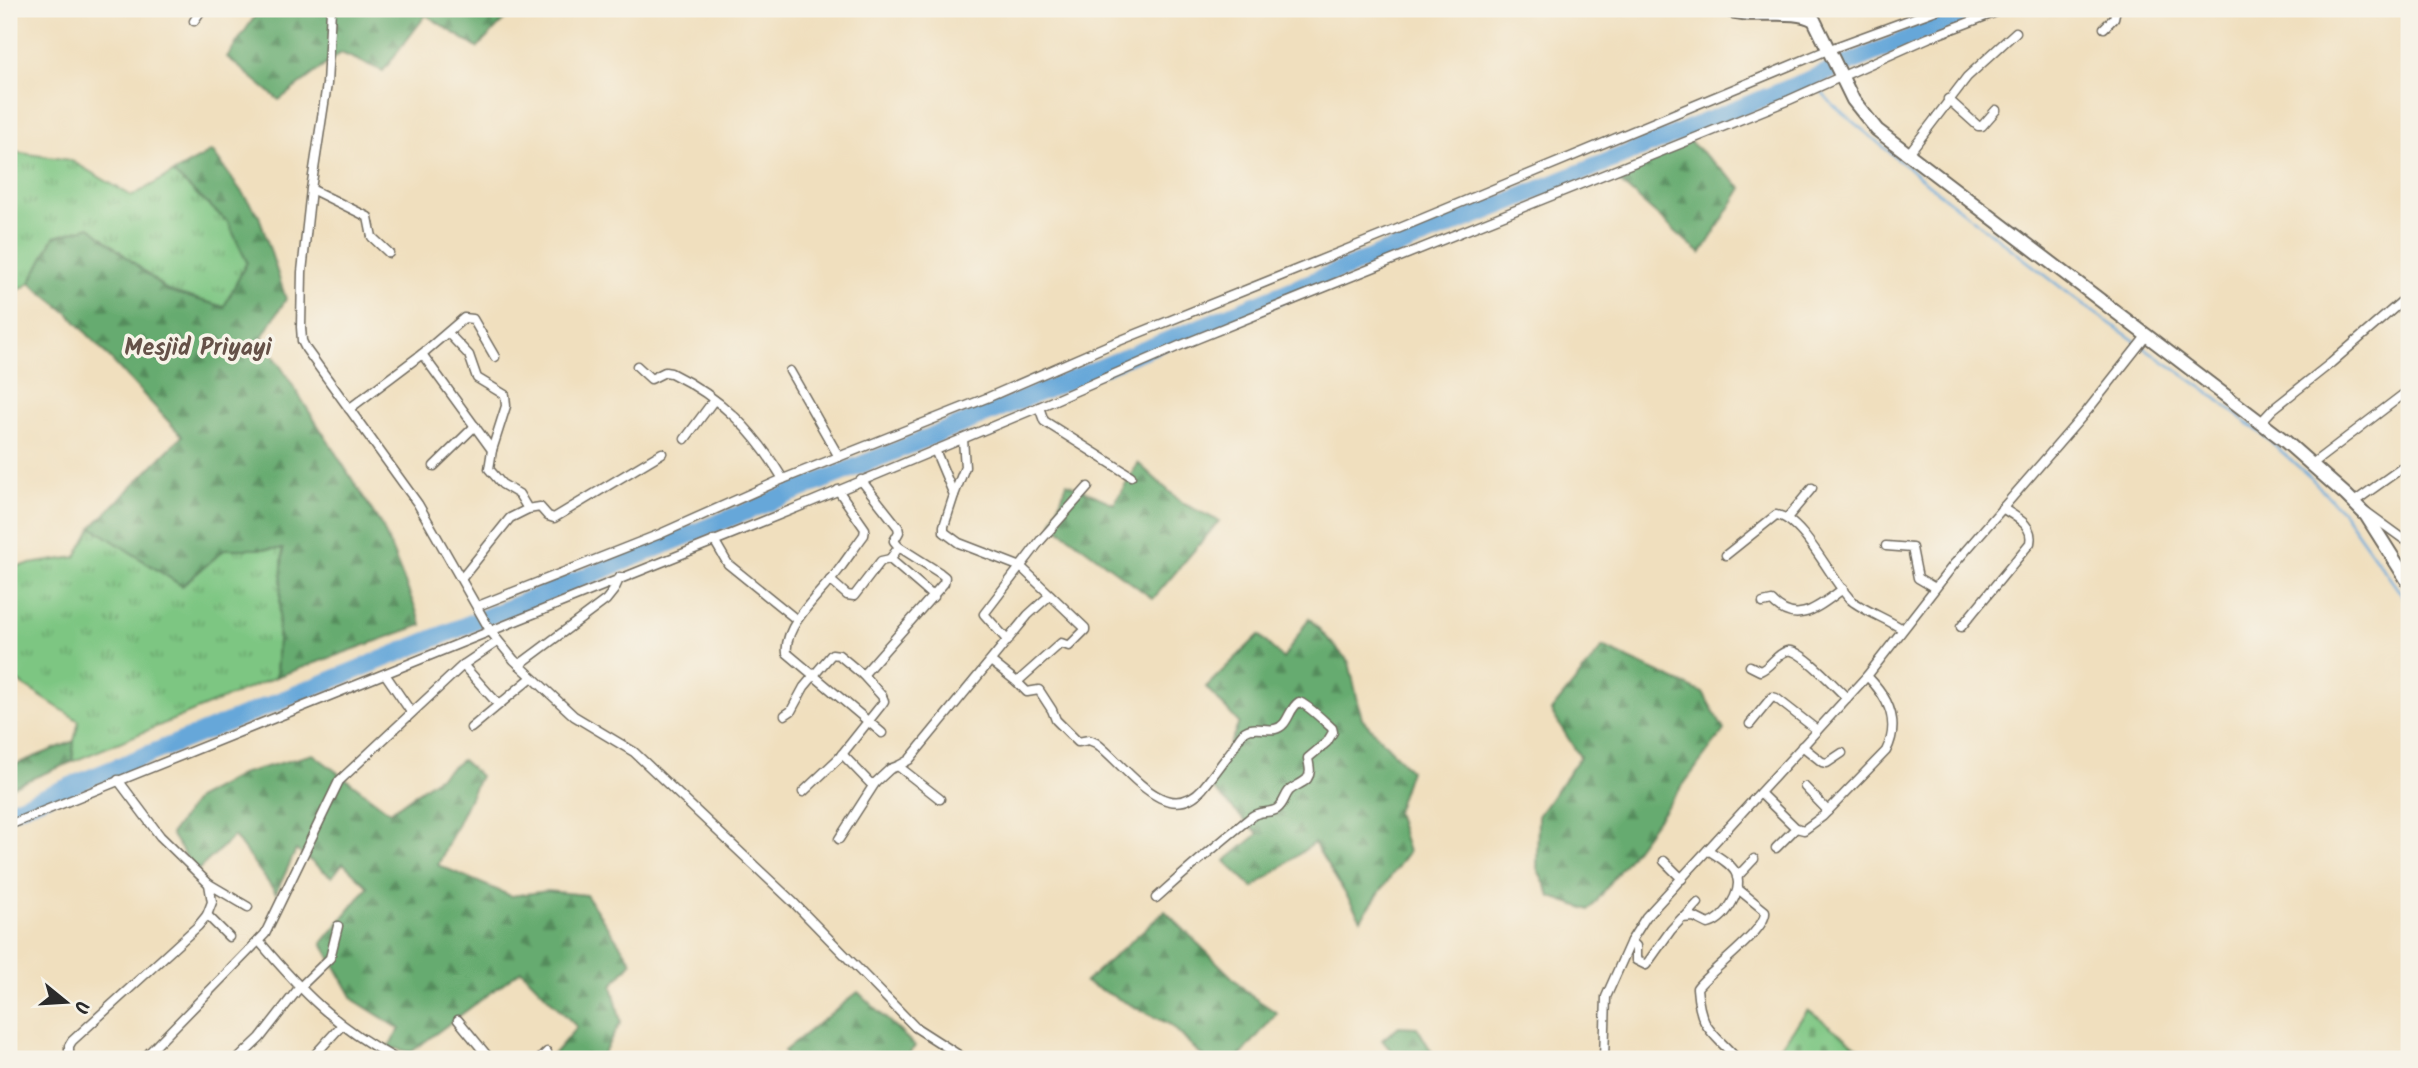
<svg xmlns="http://www.w3.org/2000/svg" width="2418" height="1068" font-family="Kalam,sans-serif">
	<style>
		.grass { fill: url(#grass-tufts); stroke: #547856; stroke-width: 2 }
		.forest { fill: url(#forest-firs); stroke: #486b4e; stroke-width: 2 }
		.cemetery { fill: url(#cemetery-stones); stroke: #547856; stroke-width: 2 }
		.lines { fill: none; stroke-linecap: round; stroke-linejoin: round }
		.stream { stroke: #66a7d9; stroke-width: 2.5 }
		.river { stroke: #66a7d9; stroke-width: 18 }
		.street-casing { stroke: #706a5e; stroke-width: 11 }
		.secondary-casing { stroke: #706a5e; stroke-width: 16 }
		.street { stroke: #fff; stroke-width: 8 }
		.secondary { stroke: #fff; stroke-width: 12 }
		.labels { text-anchor: middle; stroke-width: 7; stroke-linejoin: round; paint-order: stroke }
		.quarter-label { font-size: 24px; font-weight: bold; fill: #655148; stroke: #f7f3e8 }
	</style>
	<defs>
		<pattern id="grass-tufts" width="24" height="20" patternUnits="userSpaceOnUse" patternTransform="scale(1.75)"><rect width="24" height="20" fill="#7dc682"/><path d="M3 7l-1-3M5 7V3M7 7l1-3M15 17l-1-3M17 17v-4M19 17l1-3" fill="none" stroke="#67a16b"/></pattern>
		<pattern id="forest-firs" width="22" height="20" patternUnits="userSpaceOnUse" patternTransform="scale(1.75)"><rect width="22" height="20" fill="#66ab70"/><path d="M5 1l3.5 6h-7zM16 11l3.5 6h-7z" fill="#548b5c"/></pattern>
		<pattern id="cemetery-stones" width="16" height="16" patternUnits="userSpaceOnUse" patternTransform="scale(1.75)"><rect width="16" height="16" fill="#7dc682"/><path d="M2 7V4a2 2 0 0 1 4 0v3zM10 15v-3a2 2 0 0 1 4 0v3z" fill="#67a16b"/></pattern>
	</defs>
	<rect width="100%" height="100%" fill="#f7f3e8"/>
	<filter id="ink" filterUnits="userSpaceOnUse"><feTurbulence type="fractalNoise" baseFrequency=".0143" numOctaves="2"/><feDisplacementMap in="SourceGraphic" scale="14" xChannelSelector="R" yChannelSelector="G"/><feConvolveMatrix kernelMatrix="1 2 1 2 8 2 1 2 1" color-interpolation-filters="sRGB"/></filter>
	<filter id="wash" filterUnits="userSpaceOnUse"><feTurbulence type="fractalNoise" baseFrequency=".00686" numOctaves="4" result="noise"/><feDisplacementMap in="SourceGraphic" scale="28" xChannelSelector="R" yChannelSelector="G"/><feGaussianBlur stdDeviation="1.57" result="paint"/><feColorMatrix in="noise" values="0 0 0 0 0 0 0 0 0 0 0 0 0 0 0 0 0 1.4 0 .05"/><feComposite in="paint" operator="in"/></filter>
	<g filter="url(#wash)">
		<rect width="100%" height="100%" fill="#f0dfbe"/>
		<g class="grass">
			<polygon points="14,152 70,160 132,196 173,173 228,222 247,262 224,307 168,291 90,227 54,237 30,283 9,296 9,157"/>
			<polygon points="92,527 182,586 225,549 283,549 276,677 72,762 74,741 79,721 9,676 9,567 76,557"/>
		</g>
		<g class="forest">
			<polygon points="260,9 515,9 477,48 426,15 383,71 341,53 279,100 227,57"/>
			<polygon points="1688,140 1742,188 1701,254 1615,178"/>
			<polygon points="212,151 259,216 286,299 262,337 383,528 422,625 276,677 283,549 225,549 182,586 92,527 182,436 68,313 30,283 54,237 90,227 168,291 224,307 247,262 228,222 173,173"/>
			<polygon points="1138,463 1182,503 1219,521 1153,599 1052,524 1067,483 1114,504"/>
			<polygon points="1309,618 1349,662 1362,719 1410,770 1396,812 1408,852 1361,919 1314,843 1253,888 1225,861 1258,834 1211,787 1239,723 1206,687 1259,635 1283,659"/>
			<polygon points="1603,647 1703,693 1724,730 1590,910 1551,897 1537,868 1538,816 1580,757 1551,711"/>
			<polygon points="74,741 72,762 9,788 9,767"/>
			<polygon points="313,754 390,812 462,760 480,776 438,865 511,896 547,891 586,895 632,962 612,985 621,1022 600,1059 549,1059 577,1027 521,970 411,1052 388,1047 400,1029 354,1000 322,943 368,887 343,863 332,877 296,850 276,893 234,836 196,872 171,834 196,799 244,773"/>
			<polygon points="1165,911 1250,995 1277,1013 1238,1059 1205,1059 1171,1025 1085,982"/>
			<polygon points="858,992 915,1046 906,1059 788,1059 784,1051"/>
			<polygon points="1399,1026 1417,1027 1436,1059 1398,1059 1382,1040"/>
		</g>
		<polygon class="cemetery" points="1808,1010 1859,1048 1851,1059 1771,1059"/>
		<g class="lines">
			<g class="stream">
				<polyline points="1811,79 1816,85"/>
				<polyline points="1820,90 1834,106 1934,189 2085,306 2208,392 2264,436 2310,477 2343,512 2409,605"/>
			</g>
			<polyline class="river" points="9,811 1811,79 1978,9"/>
		</g>
	</g>
	<g filter="url(#ink)">
		<g class="lines">
			<defs>
				<g id="street">
					<polyline points="331,9 327,84 311,189 302,272 301,327 302,341 306,349 418,504 491,632 514,660 574,716 634,752 794,903 915,1027 965,1059"/>
					<polyline points="194,21 202,9"/>
					<polyline points="2104,28 2114,18 2116,9"/>
					<polyline points="1948,99 1978,126 1982,126 1996,110"/>
					<polyline points="1909,153 1967,77 2016,32"/>
					<polyline points="311,189 368,217 372,237 389,253"/>
					<polyline points="448,333 469,355 477,378 505,395 506,406 492,450"/>
					<polyline points="422,354 492,450 489,469 502,484 519,494 528,509"/>
					<path d="M637 366 651 379 665 372 671 373C722 398 754 431 783 479"/>
					<polyline points="790,371 839,457"/>
					<polyline points="1039,407 1044,421 1131,476"/>
					<polyline points="349,409 422,354 464,318 473,319 495,357"/>
					<polyline points="2261,422 2273,409 2331,363 2409,295"/>
					<polyline points="685,439 714,400"/>
					<path d="M935 450 954 495 944 526V532L959 543 1021 567 1085 628V630L1069 646 1061 643 1017 682 1027 692 1039 690 1052 710 1056 720 1078 742 1089 740 1096 743C1125 764 1166 830 1203 788 1213 776 1223 762 1232 750 1236 744 1239 736 1244 732 1252 725 1265 731 1275 729 1289 726 1288 709 1299 702 1307 704 1325 722 1332 728L1333 732 1327 742 1308 758C1309 766 1312 772 1307 779 1302 784 1294 786 1289 791 1284 797 1284 804 1277 809 1269 814 1259 810 1251 817 1219 843 1187 870 1156 898"/>
					<polyline points="2312,464 2409,390"/>
					<polyline points="434,466 475,426"/>
					<polyline points="861,480 898,527 899,532 894,541 899,547 890,559 934,597"/>
					<path d="M838 490 865 529 864 535C855 547 847 559 838 571 822 592 783 625 787 653L882 733"/>
					<polyline points="954,495 965,467 963,439"/>
					<polyline points="2354,502 2409,463"/>
					<polyline points="2365,511 2409,543"/>
					<polyline points="1787,518 1812,488"/>
					<polyline points="714,540 728,564 797,620"/>
					<polyline points="1886,546 1912,548 1918,578 1935,588"/>
					<path d="M1726 555 1776 515C1802 517 1832 581 1850 599 1860 609 1888 619 1902 629"/>
					<polyline points="462,578 510,518 528,509 540,507 548,516 554,518 662,453"/>
					<polyline points="830,580 847,595 854,596 881,561 890,559"/>
					<path d="M1763 603 1772 601C1797 628 1820 605 1843 589"/>
					<polyline points="478,606 660,534 783,479 989,397 1109,345 1395,230 1830,49 1939,9"/>
					<path d="M1961 627 2030 543C2034 525 2016 517 2002 508"/>
					<polyline points="1008,641 984,614 1040,541 1088,487"/>
					<polyline points="992,662 1017,682"/>
					<polyline points="463,665 498,704"/>
					<polyline points="519,665 606,600 614,590 620,577"/>
					<path d="M1750 666 1760 671C1771 667 1776 654 1787 651 1800 647 1836 688 1847 698"/>
					<polyline points="385,674 411,712"/>
					<polyline points="785,715 791,711 804,687 832,654 839,655 863,675 944,583 945,577 940,573 899,547"/>
					<polyline points="1750,724 1772,697 1776,698 1817,730"/>
					<polyline points="471,728 531,678"/>
					<polyline points="1802,746 1822,762 1827,763 1842,753"/>
					<polyline points="842,754 870,783 875,783 890,769 898,766 940,799"/>
					<polyline points="898,766 909,760 1028,615 1050,595"/>
					<polyline points="1805,787 1828,811"/>
					<polyline points="803,792 839,758 882,704 884,701 882,696 863,675"/>
					<polyline points="1760,793 1796,828 1776,848"/>
					<polyline points="9,825 811,502 1039,407 1179,346 1789,100 1928,38 2004,9"/>
					<path d="M1796 828 1804 830 1823 816 1886 751C1901 722 1888 697 1867 676"/>
					<polyline points="839,839 875,783"/>
					<polyline points="1664,861 1682,879"/>
					<polyline points="1737,877 1754,859"/>
					<polyline points="209,884 248,907"/>
					<polyline points="207,915 229,937"/>
					<polyline points="1686,916 1698,903"/>
					<path d="M259 941C303 993 335 1026 396 1059"/>
					<path d="M1631 941 1636 946V960L1646 965 1671 930 1682 918 1694 917 1708 924C1725 920 1742 892 1737 876 1734 865 1717 856 1708 850"/>
					<polyline points="458,1020 490,1059"/>
					<polyline points="69,1059 69,1046 72,1041 198,926 207,915 212,902 209,884 160,836 118,780"/>
					<polyline points="143,1059 265,934 339,781 463,665 497,642"/>
					<polyline points="238,1059 260,1038 299,988 330,958 338,926"/>
					<polyline points="311,1059 342,1025"/>
					<polyline points="540,1059 547,1052"/>
					<polyline points="1604,1059 1606,997 1631,941 1646,917 1867,676 1955,563 2087,411 2147,335"/>
					<path d="M1737 1059C1712 1031 1700 1030 1697 988 1710 970 1768 930 1765 911L1738 889"/>
				</g>
				<path id="secondary" d="M1725 9C1751 20 1792 7 1814 20L1853 100 1877 130 2285 441 2346 495 2366 515 2409 583"/>
			</defs>
			<use href="#street" class="street-casing"/>
			<use href="#secondary" class="secondary-casing"/>
			<use href="#street" class="street"/>
			<use href="#secondary" class="secondary"/>
		</g>
	</g>
	<g class="labels">
		<g class="quarter-label">
			<text x="198" y="355">Mesjid Priyayi</text>
		</g>
	</g>
	<rect width="2418" height="1068" fill="none" stroke="#f7f3e8" stroke-width="35"/>
	<g transform="translate(66 1002) rotate(108)" stroke="#f7f3e8" stroke-width="5" paint-order="stroke">
	<path d="M0-5L12 26L0 18L-12 26Z" fill="#2b2b2b"/>
	<text y="-10" font-size="19" font-weight="bold" text-anchor="middle" fill="#2b2b2b">U</text>
	</g>
</svg>
